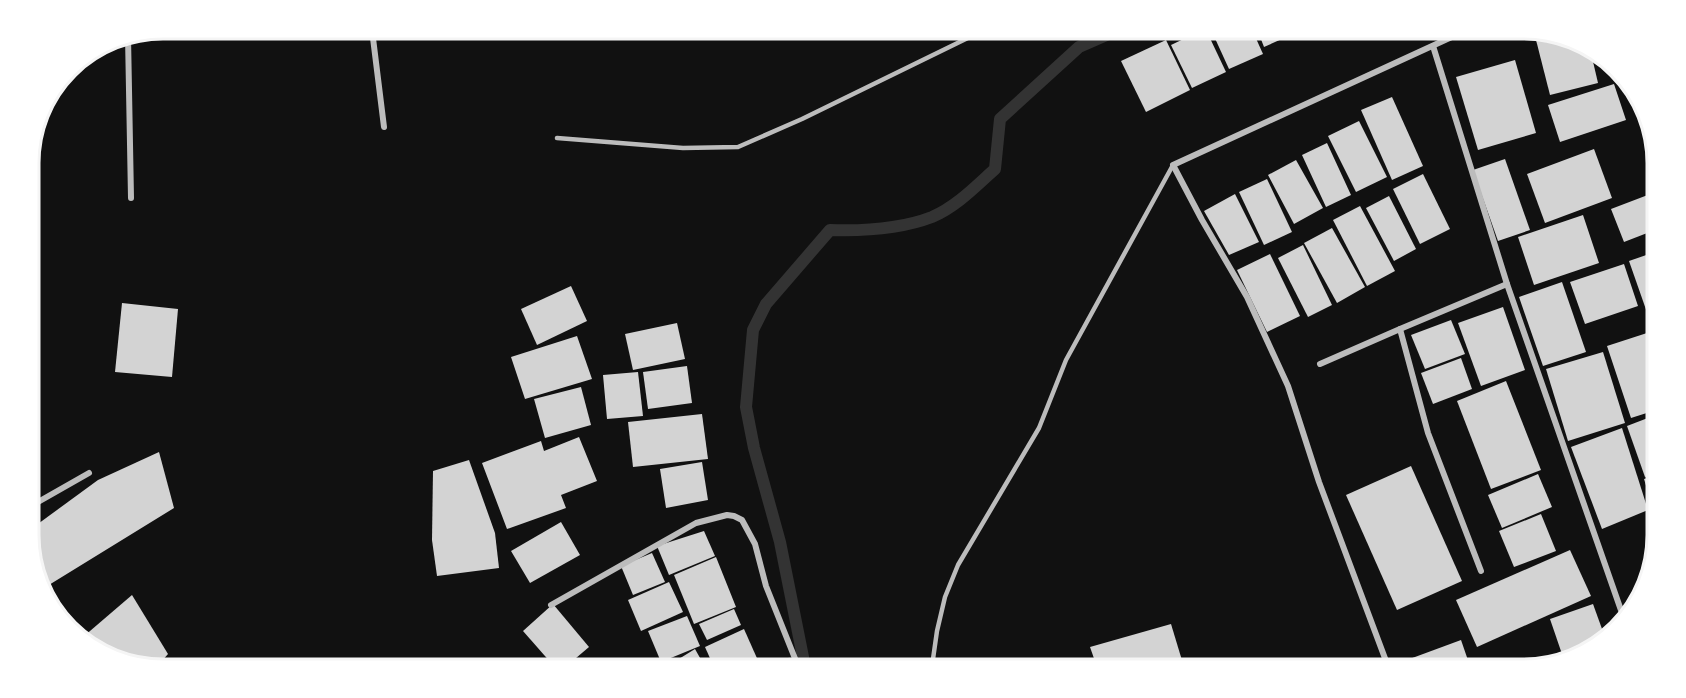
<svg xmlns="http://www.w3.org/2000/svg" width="1686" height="698" font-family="Arial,sans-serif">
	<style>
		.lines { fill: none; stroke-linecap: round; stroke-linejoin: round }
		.stream { stroke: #333; stroke-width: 12 }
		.building { fill: #d3d3d3 }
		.service { stroke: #bcbcbc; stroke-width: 4.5 }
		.minor { stroke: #bcbcbc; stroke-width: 6 }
		.rim { fill: none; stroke: #f5f5f5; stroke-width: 3 }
	</style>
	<rect width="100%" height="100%" fill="#111"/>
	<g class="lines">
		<path class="stream" d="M785 666 803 657 780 542 754 448 746 407 753 330 766 304 830 230C862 231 901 229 932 217 956 207 976 186 995 169L1000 119 1079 47 1111 33"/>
	</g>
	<g class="building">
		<polygon points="1194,34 1208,34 1226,72 1192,88 1171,45"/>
		<polygon points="1213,34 1254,34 1263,54 1229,69"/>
		<polygon points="1259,34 1293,34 1264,47"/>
		<polygon points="1535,36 1567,36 1591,53 1598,83 1550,95"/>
		<polygon points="1166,40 1190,90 1146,112 1121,61"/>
		<polygon points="1515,60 1536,133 1478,150 1456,77"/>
		<polygon points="1626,78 1629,81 1637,98 1634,99"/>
		<polygon points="1614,84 1626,120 1560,142 1548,105"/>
		<polygon points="1392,97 1423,166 1392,180 1361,110"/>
		<polygon points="1359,121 1387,177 1356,192 1328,136"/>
		<polygon points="1327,143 1351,195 1326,207 1302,155"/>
		<polygon points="1594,149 1612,198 1545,223 1527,174"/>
		<polygon points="1505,159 1530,230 1498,241 1473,170"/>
		<polygon points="1296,160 1323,208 1294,224 1268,175"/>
		<polygon points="1423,174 1450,229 1420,244 1393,189"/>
		<polygon points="1267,179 1292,232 1264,245 1239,192"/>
		<polygon points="1653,193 1656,199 1655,230 1624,242 1611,209"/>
		<polygon points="1235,194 1259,242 1229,255 1204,211"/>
		<polygon points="1389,196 1416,249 1394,261 1366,208"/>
		<polygon points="1360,206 1395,271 1367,286 1333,220"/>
		<polygon points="1583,215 1599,263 1534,285 1518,237"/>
		<polygon points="1332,228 1365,287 1337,303 1304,243"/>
		<polygon points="1303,245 1332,305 1308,317 1278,258"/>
		<polygon points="1655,252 1654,320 1650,321 1629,261"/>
		<polygon points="1270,254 1300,316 1267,332 1237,270"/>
		<polygon points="1624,264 1638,306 1585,324 1570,282"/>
		<polygon points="1562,282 1586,352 1543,366 1519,297"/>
		<polygon points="571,286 587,321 537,345 521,309"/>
		<polygon points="122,303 178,309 172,377 115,372"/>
		<polygon points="1503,307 1525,370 1481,386 1458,323"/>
		<polygon points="1451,320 1465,354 1425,369 1411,335"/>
		<polygon points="677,323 685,359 633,370 625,334"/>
		<polygon points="1647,333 1653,352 1653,411 1631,418 1607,346"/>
		<polygon points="577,336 592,379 525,399 511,357"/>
		<polygon points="1603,352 1625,423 1568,441 1546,369"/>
		<polygon points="1461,358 1472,389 1433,404 1421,373"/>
		<polygon points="687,366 692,403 648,409 643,372"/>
		<polygon points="638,372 643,416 607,419 603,375"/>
		<polygon points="1506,381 1541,470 1491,489 1457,401"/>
		<polygon points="581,387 591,425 545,438 534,399"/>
		<polygon points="702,414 708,459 633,467 628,422"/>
		<polygon points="1653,416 1652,475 1645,477 1627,426"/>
		<polygon points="1622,428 1648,510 1602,529 1571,447"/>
		<polygon points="579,437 597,481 561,495 566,508 507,529 482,463 541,441 544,451"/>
		<polygon points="159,452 174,508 44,588 31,561 31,529 98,480"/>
		<polygon points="469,460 495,533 499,568 437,576 432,540 433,471"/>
		<polygon points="702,462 708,500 666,508 660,469"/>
		<polygon points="1411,466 1462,581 1397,610 1346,495"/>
		<polygon points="1538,474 1552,507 1502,528 1488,495"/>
		<polygon points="1652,477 1651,502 1644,479"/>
		<polygon points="1541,514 1556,551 1514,567 1499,531"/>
		<polygon points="561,522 580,555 530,583 511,551"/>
		<polygon points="704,531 715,556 669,575 657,546"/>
		<polygon points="1570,550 1591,596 1477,647 1456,600"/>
		<polygon points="652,553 665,582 633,595 621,566"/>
		<polygon points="716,557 736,607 694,624 674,575"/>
		<polygon points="669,582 683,612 641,631 628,600"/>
		<polygon points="132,595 168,654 161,662 119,662 83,637"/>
		<polygon points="553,604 589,647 569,664 552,664 523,631"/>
		<polygon points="1593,604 1606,640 1605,642 1563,657 1550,619"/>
		<polygon points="734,609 741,625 707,640 699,624"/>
		<polygon points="687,616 700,646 661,662 648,631"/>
		<polygon points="1171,624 1184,667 1097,667 1090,647"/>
		<polygon points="744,629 760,665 713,665 705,647"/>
		<polygon points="1461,640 1471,669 1398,669 1396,664"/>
		<polygon points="695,649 704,665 669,665"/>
		<polygon points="1070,660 1072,667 1042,667 1042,666"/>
	</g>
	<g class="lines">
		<g class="service">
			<polyline points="557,138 683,148 738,147 802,119 978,33"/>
			<polyline points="932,666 937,631 945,597 958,565 1039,428 1066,360 1173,165"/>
		</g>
		<g class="minor">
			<polyline points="372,30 384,127"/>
			<polyline points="128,36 131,198"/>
			<polyline points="1433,46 1507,284 1623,616"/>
			<polyline points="1320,364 1400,329"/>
			<polyline points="31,506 89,473"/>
			<polyline points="1481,571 1428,433 1400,329 1507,284"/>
			<polyline points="551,605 696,523 727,515 734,516 742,520 755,544 766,586 798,666"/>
			<polyline points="1389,669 1319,482 1288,386 1247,297 1202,220 1173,165 1456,35"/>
		</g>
	</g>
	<path d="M0 0H1686V698H0ZM163 39H1523A124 124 0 0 1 1647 163V535A124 124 0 0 1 1523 659H163A124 124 0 0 1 39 535V163A124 124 0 0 1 163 39Z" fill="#fff" fill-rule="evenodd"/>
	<path class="rim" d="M163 39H1523A124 124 0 0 1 1647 163V535A124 124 0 0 1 1523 659H163A124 124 0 0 1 39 535V163A124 124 0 0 1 163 39Z"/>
</svg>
